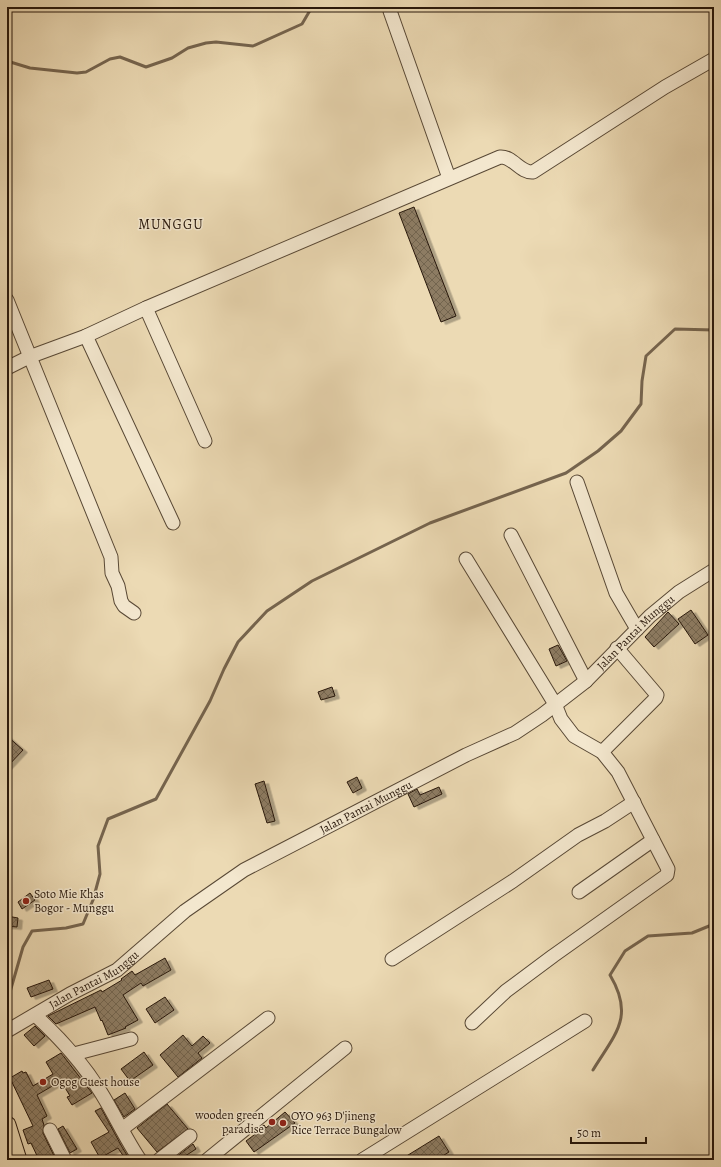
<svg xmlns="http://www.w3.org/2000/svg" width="721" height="1167" font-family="Alegreya,serif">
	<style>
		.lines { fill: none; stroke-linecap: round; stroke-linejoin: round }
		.stream { stroke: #75644e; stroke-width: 3 }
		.building { fill: url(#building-cross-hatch); stroke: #27170b; filter: url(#shadow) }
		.minor-casing { stroke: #584835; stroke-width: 15 }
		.major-casing { stroke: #27170b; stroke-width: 19 }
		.minor { stroke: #f3e7ce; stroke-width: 13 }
		.major { stroke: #ecdab4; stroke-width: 17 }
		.poi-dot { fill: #8f2418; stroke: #f3e7ce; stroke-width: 1.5 }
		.labels { text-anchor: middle; stroke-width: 3; stroke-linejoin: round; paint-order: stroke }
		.street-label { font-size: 12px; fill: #27170b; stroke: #f3e7ce }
		.poi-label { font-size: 12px; fill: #27170b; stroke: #f3e7ce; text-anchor: start }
		.quarter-label { font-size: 14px; letter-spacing: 1px; fill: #27170b; stroke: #f3e7ce }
	</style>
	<defs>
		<pattern id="building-cross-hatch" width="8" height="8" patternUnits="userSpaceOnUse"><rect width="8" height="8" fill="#8d7c63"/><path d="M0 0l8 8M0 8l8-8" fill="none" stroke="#736550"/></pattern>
		<filter id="shadow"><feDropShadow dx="4.5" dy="2.5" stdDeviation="0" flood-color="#0004"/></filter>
	</defs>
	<rect width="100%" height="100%" fill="#ecdab4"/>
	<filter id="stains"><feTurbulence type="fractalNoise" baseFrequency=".005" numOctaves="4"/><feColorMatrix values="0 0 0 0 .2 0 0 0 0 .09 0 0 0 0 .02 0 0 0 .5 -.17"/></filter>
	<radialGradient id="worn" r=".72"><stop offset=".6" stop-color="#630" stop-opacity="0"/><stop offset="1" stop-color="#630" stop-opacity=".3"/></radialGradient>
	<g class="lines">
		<g class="stream">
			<polyline points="7,61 30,68 77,73 86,72 110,59 120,57 146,67 172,58 188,48 206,43 216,42 253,46 302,24 312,7"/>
			<polyline points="7,995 10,992 23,947 32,931 66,928 83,924 93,900 100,874 98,846 108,819 156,799 210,701 224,669 238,642 267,611 312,581 430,523 566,473 598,451 621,431 641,404 642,381 646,356 675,329 714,330"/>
			<path d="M593 1070C615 1034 635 1017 610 975L625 951 648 936 692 933 714 924"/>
		</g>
	</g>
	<g class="building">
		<polygon points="414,207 456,316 441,322 399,213"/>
		<polygon points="691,610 708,635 695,644 678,619"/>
		<polygon points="668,612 679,624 654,647 645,637"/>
		<polygon points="558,645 567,661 556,666 549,649"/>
		<polygon points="332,687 335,696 321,700 318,692"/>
		<polygon points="7,736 23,750 7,767"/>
		<polygon points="357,777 362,788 353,793 347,782"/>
		<polygon points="264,781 275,821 267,823 255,784"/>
		<polygon points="439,787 442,794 414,807 408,794 417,789 420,795"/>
		<polygon points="30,893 35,900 22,909 18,902"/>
		<polygon points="7,916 18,918 17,927 7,926"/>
		<polygon points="165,958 171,970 143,986 141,983 123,995 138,1020 125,1027 126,1028 108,1035 102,1020 101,1021 95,1007 56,1024 48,1016 101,990 102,992 122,980 121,979 132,971 135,975"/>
		<polygon points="49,980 53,989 31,997 27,988"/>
		<polygon points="165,997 174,1010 155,1023 146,1009"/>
		<polygon points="35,1026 45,1036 34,1046 24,1035"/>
		<polygon points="183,1035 192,1046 203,1036 210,1043 198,1053 202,1058 178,1077 160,1055"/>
		<polygon points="144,1052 153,1065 130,1081 121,1069"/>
		<polygon points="61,1053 92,1093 72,1105 67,1097 70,1096 61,1081 37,1095 47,1116 42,1119 44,1125 43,1133 56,1160 39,1160 31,1143 28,1144 23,1130 33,1126 10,1078 22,1071 23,1073 26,1072 33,1086 53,1074 46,1062"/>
		<polygon points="125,1093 135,1109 124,1117 114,1100"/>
		<polygon points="167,1104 188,1129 157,1152 137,1128"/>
		<polygon points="101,1108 122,1147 130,1160 126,1160 118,1148 100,1158 91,1142 109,1132 95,1111"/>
		<polygon points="285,1112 295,1123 254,1152 246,1141 258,1132 257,1130 264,1125 266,1128"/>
		<polygon points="63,1126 77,1149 70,1153 58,1129"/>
		<polygon points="439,1136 449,1152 436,1160 400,1160"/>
		<polygon points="193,1144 196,1149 179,1160 172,1160"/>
	</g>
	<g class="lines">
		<defs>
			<g id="minor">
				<polyline points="390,11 449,178"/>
				<polyline points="7,300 111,557 112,573 118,586 121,601 124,606 134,613"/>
				<polyline points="146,308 205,441"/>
				<polyline points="86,336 173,523"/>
				<path d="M7 368 29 357 86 336 146 308 500 157C513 156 520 173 533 172L665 87 714 59"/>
				<polyline points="577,482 616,593 637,629"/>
				<polyline points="511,535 586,681"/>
				<polyline points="466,559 555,704 561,719 574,736 602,752 618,772 668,869 667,875 553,956 506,991 472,1023"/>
				<polyline points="602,752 656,698 657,695 617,648"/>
				<polyline points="579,892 653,840"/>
				<polyline points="392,959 513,881 578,835 605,821 634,802"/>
				<path d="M35 1015C60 1038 82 1062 100 1091 114 1113 125 1138 140 1160"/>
				<path id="s1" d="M7 1031 70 994 117 970 185 911 244 870 466 755 515 733 542 715 586 681 650 616 679 592 714 570"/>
				<polyline points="74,1054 131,1039"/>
				<polyline points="122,1129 268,1018"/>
				<polyline points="50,1130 65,1160"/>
				<polyline points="159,1160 190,1136"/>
				<polyline points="207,1160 345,1048"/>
				<polyline points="362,1160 585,1021"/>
			</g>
			<polyline id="major" points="7,1125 18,1160"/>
		</defs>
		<use href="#minor" class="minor-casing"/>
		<use href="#major" class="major-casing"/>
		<use href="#minor" class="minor"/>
		<use href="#major" class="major"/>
	</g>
	<g class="poi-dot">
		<circle cx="26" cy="901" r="4"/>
		<circle cx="43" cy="1082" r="4"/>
		<circle cx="272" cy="1122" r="4"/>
		<circle cx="283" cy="1123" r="4"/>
	</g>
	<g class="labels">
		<g class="street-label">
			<text dy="4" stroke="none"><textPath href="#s1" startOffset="749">Jalan Pantai Munggu</textPath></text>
			<text dy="4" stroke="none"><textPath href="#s1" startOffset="425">Jalan Pantai Munggu</textPath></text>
			<text dy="4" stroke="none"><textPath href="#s1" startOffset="101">Jalan Pantai Munggu</textPath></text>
		</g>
		<g class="poi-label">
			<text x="34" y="898">Soto Mie Khas<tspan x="34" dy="14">Bogor - Munggu</tspan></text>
			<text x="51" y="1086">Ogog Guest house</text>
			<text x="264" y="1119" text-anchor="end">wooden green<tspan x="264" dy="14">paradise</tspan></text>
			<text x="291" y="1120">OYO 963 D'jineng<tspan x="291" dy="14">Rice Terrace Bungalow</tspan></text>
		</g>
		<g class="quarter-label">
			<text x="171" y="229">MUNGGU</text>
		</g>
	</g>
	<rect width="721" height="1167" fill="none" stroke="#ecdab4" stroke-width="24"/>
	<rect x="8" y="8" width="705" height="1151" fill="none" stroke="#27170b" stroke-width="2"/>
	<rect x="12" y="12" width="697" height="1143" fill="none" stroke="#27170b"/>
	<path d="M571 1137v6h75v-6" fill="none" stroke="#27170b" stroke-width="2"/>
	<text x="577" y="1137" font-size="12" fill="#27170b" stroke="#f3e7ce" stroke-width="3" paint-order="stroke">50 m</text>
	<rect width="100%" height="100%" filter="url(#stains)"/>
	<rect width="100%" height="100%" fill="url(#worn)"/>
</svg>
